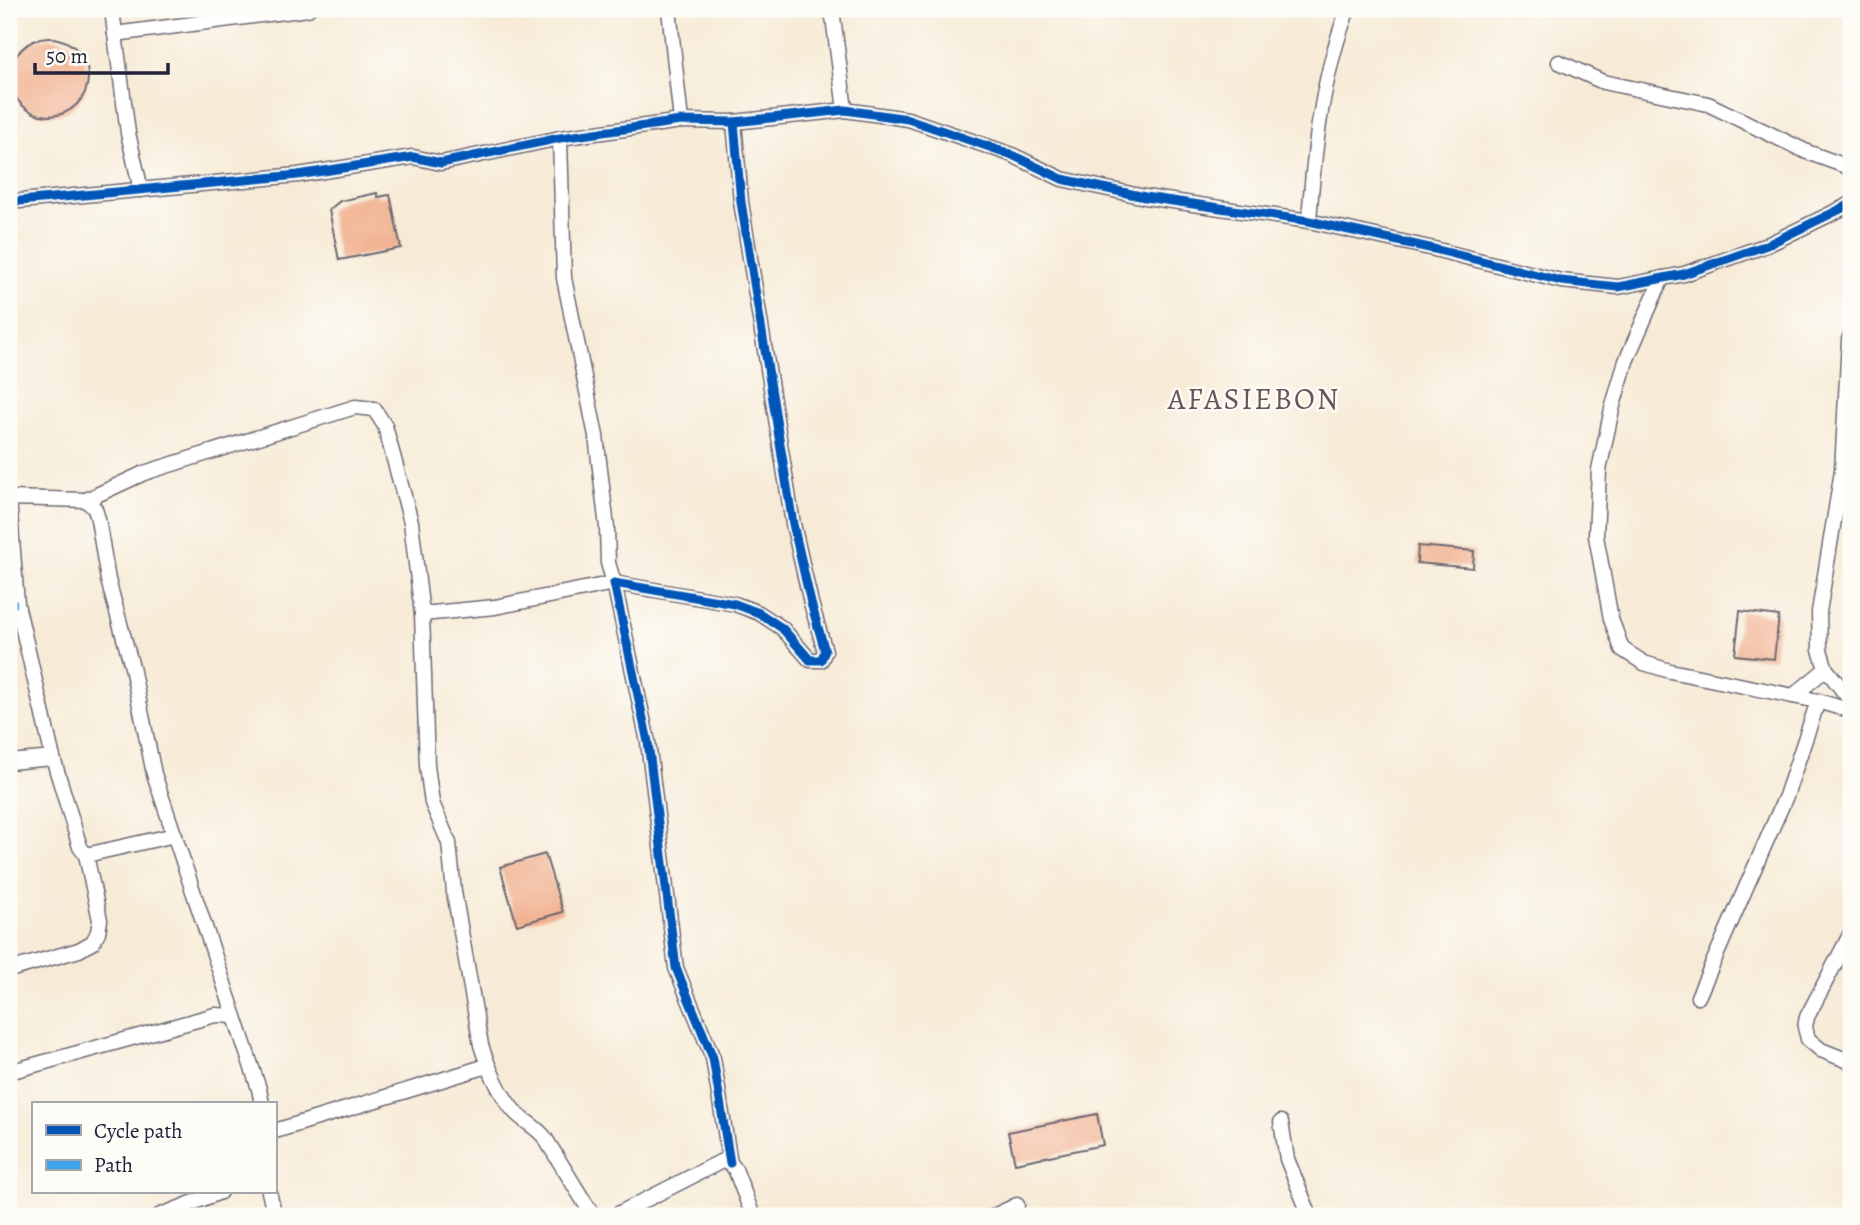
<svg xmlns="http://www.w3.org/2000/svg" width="1860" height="1225" font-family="Alegreya,serif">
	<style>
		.building { fill: #f1b18f }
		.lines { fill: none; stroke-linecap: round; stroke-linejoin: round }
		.minor-casing { stroke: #6d6872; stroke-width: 17 }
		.minor { stroke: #fff; stroke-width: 14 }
		.quiet { stroke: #3ea2ec; stroke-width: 7; stroke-dasharray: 14 7; stroke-linecap: butt }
		.cycleway-casing { stroke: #fdfcf7; stroke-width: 13 }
		.cycleway { stroke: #0057b8; stroke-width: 9 }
		.labels { text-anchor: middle; stroke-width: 5; stroke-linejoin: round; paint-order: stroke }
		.quarter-label { font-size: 30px; letter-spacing: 2px; fill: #6a5458; stroke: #fdfcf7 }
	</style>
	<rect width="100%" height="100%" fill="#fdfcf7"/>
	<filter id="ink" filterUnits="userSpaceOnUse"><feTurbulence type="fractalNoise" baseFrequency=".0143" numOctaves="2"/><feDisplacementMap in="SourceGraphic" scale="14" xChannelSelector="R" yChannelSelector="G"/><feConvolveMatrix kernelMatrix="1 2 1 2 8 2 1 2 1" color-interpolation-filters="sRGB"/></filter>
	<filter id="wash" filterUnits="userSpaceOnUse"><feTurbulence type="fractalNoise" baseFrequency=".00686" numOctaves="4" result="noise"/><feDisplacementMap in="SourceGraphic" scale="28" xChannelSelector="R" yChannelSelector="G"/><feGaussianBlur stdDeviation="1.57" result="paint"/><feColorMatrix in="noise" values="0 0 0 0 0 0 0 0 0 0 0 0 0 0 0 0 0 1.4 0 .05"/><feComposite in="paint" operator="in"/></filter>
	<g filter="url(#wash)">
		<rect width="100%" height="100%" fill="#f7ebd7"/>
		<g id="blocks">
			<g class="building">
				<circle cx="49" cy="77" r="39"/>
				<polygon points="377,193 378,197 390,195 401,248 339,260 329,210 340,201"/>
				<polygon points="1418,546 1474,551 1473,568 1417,563"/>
				<polygon points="1740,611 1779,616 1774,659 1735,655"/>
				<polygon points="545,854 563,912 517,925 500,867"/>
				<polygon points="1097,1114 1103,1145 1015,1163 1008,1132"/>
			</g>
		</g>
	</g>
	<g filter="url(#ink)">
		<use href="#blocks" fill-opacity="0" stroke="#6d6872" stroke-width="2"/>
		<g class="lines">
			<defs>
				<g id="minor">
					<polyline points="112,9 115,34"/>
					<polyline points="669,9 681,121"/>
					<polyline points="832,9 845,110"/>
					<polyline points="1559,62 1603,82 1708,104 1807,152 1851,168"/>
					<polyline points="141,190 128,133 115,34 308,9"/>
					<polyline points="9,202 298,175 413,157 441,163 560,138 681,121 734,122 845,110 908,119 1010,154 1062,179 1145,197 1309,221 1434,249 1561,281 1618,287 1684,274 1767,245 1851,204"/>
					<path d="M1309 221C1314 150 1322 76 1348 9"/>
					<polyline points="1662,278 1626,361 1612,409 1599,470 1596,536 1611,619 1622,649 1644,663 1670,671 1818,701 1851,711"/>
					<polyline points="1851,335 1849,340 1842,471 1819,612 1820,650 1826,669 1851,701"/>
					<polyline points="9,498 86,500 95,509 98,519 108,580 132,667 154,774 259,1089 262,1104"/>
					<polyline points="9,499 17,604 53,758 80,847 86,855 175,835"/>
					<path d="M86 500 144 473 355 407 374 409 385 426 411 522 422 614 427 766 432 803 449 843 454 892 481 1045C487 1065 501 1097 515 1112 524 1122 536 1126 545 1138L593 1216"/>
					<polyline points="422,614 495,607 614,583 608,563 607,528 596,436 564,278 560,138"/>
					<polyline points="1793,696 1826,669"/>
					<polyline points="9,762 53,758"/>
					<polyline points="1851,933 1807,1017 1805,1027 1808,1039 1821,1050 1851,1062"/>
					<polyline points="9,970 79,950 93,942 98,932 100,920 86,855"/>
					<polyline points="1698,997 1786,796 1818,701"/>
					<polyline points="9,1072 215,1015 234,1016"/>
					<polyline points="1281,1122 1287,1159 1310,1216"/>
					<polyline points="275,1131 487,1066"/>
					<polyline points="730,1163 713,1058 676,968 648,742 614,583 735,604 759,613 782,628 810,660 821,660 825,651 811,603 793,524 741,202 734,122"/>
					<polyline points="269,1192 275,1216"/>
					<polyline points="159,1216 220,1192"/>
					<polyline points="614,1216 722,1161 730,1163 735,1169 753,1216"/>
					<polyline points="994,1216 1017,1205"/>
				</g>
			</defs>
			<use href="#minor" class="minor-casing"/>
			<use href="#minor" class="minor"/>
			<polyline class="quiet" points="9,604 17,604"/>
			<defs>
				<g id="cycleway">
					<polyline points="9,202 298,175 413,157 441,163 560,138 681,121 734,122 845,110 908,119 1010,154 1062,179 1145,197 1309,221 1434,249 1561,281 1618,287 1684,274 1767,245 1851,204"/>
					<polyline points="730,1163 713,1058 676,968 648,742 614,583 735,604 759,613 782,628 810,660 821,660 825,651 811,603 793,524 741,202 734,122"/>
				</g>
			</defs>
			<use href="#cycleway" class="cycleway-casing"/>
			<use href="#cycleway" class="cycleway"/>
		</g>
	</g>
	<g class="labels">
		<g class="quarter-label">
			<text x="1254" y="409">AFASIEBON</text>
		</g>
	</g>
	<rect width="1860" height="1225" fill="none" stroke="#fdfcf7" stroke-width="35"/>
	<rect x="32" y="1102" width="245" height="91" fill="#fdfcf7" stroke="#a5a5ac" stroke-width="2"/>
	<rect x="46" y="1125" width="35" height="10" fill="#0057b8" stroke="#a5a5ac" stroke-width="2"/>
	<text x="94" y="1138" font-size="21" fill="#22223b">Cycle path</text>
	<rect x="46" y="1160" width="35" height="10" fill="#3ea2ec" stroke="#a5a5ac" stroke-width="2"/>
	<text x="94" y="1172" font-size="21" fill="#22223b">Path</text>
	<path d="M35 63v10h133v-10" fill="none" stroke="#22223b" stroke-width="3.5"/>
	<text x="46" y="63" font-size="21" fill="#22223b" stroke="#fdfcf7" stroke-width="5" paint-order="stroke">50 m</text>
</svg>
